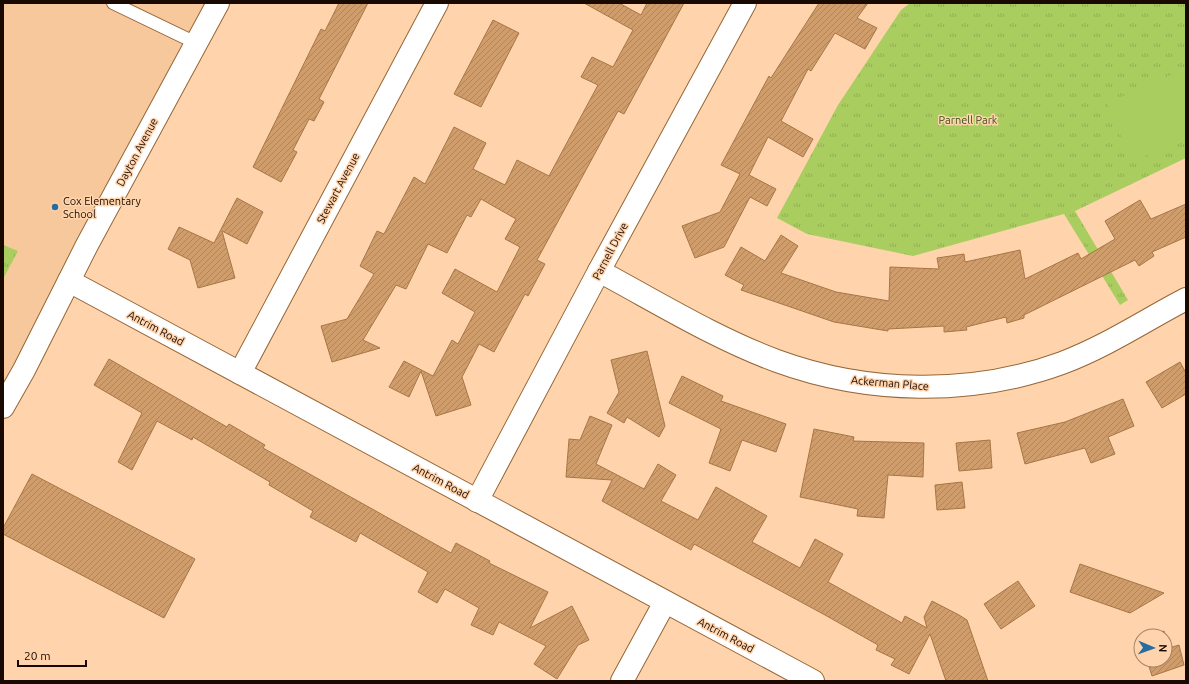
<svg xmlns="http://www.w3.org/2000/svg" width="1189" height="684" font-family="Ubuntu,sans-serif">
	<style>
		.built { fill: #f7c89c }
		.park { fill: url(#park-tufts) }
		.pitch { fill: #aacd60 }
		.building { fill: url(#building-hatch); stroke: #a77646 }
		.lines { fill: none; stroke-linecap: round; stroke-linejoin: round }
		.lane-casing { stroke: #956636; stroke-width: 14 }
		.street-casing { stroke: #956636; stroke-width: 24 }
		.secondary-casing { stroke: #956636; stroke-width: 24 }
		.lane { stroke: #fff; stroke-width: 12 }
		.street { stroke: #fff; stroke-width: 22 }
		.secondary { stroke: #fff; stroke-width: 22 }
		.poi-dot { fill: #256da1; stroke: #ffd4ac; stroke-width: 1.5 }
		.labels { text-anchor: middle; stroke-width: 3; stroke-linejoin: round; paint-order: stroke }
		.park-label { font-size: 11px; fill: #3c4c18; stroke: #ffd4ac }
		.street-label { font-size: 11px; fill: #1a0900; stroke: #ffd4ac }
		.poi-label { font-size: 11px; fill: #1a0900; stroke: #ffd4ac; text-anchor: start }
	</style>
	<defs>
		<pattern id="park-tufts" width="24" height="20" patternUnits="userSpaceOnUse"><rect width="24" height="20" fill="#aacd60"/><path d="M3 7l-1-3M5 7V3M7 7l1-3M15 17l-1-3M17 17v-4M19 17l1-3" fill="none" stroke="#92af52"/></pattern>
		<pattern id="building-hatch" width="6" height="6" patternUnits="userSpaceOnUse"><rect width="6" height="6" fill="#cf9c6b"/><path d="M-1 1l2-2M0 6l6-6M5 7l2-2" fill="none" stroke="#b1855b"/></pattern>
	</defs>
	<rect width="100%" height="100%" fill="#ffd4ac"/>
	<polygon class="built" points="3,3 218,3 3,407"/>
	<g class="park">
		<polygon points="910,3 1186,3 1186,158 1075,211 1128,300 1120,305 1064,214 913,256 807,234 777,218 838,105 901,10"/>
		<polygon points="3,245 18,251 3,279"/>
	</g>
	<polygon class="pitch" points="1182,70 1186,79 1186,138 1132,162 1107,103"/>
	<g class="building">
		<polygon points="339,3 368,3 319,99 324,102 314,121 309,119 293,150 297,152 281,182 253,167 321,29 325,31"/>
		<polygon points="584,3 619,3 641,15 647,3 684,3 624,114 618,111 537,260 545,264 528,296 525,294 494,352 479,344 462,377 471,405 436,416 421,371 409,397 389,387 404,361 433,376 452,340 458,344 475,312 442,293 455,269 497,292 520,247 505,239 516,219 481,199 471,217 467,215 447,253 428,244 406,289 396,285 363,340 380,348 332,362 321,326 347,319 374,274 360,266 377,231 384,234 414,177 425,184 454,127 486,143 473,169 505,185 517,160 549,176 598,85 581,77 592,57 613,67 633,30"/>
		<polygon points="819,3 868,3 857,18 877,28 865,49 835,33 811,71 808,69 781,121 813,139 803,157 768,137 749,175 776,189 767,206 750,197 724,247 695,258 682,226 720,212 740,174 721,165 769,76 771,78"/>
		<polygon points="493,20 519,33 481,107 454,94"/>
		<polygon points="237,198 263,212 247,244 222,231 235,278 198,288 190,260 168,249 179,227 214,243"/>
		<polygon points="1140,200 1151,219 1186,204 1186,237 1152,252 1154,256 1139,266 1135,260 1024,315 1024,318 1007,323 1006,317 966,327 967,330 944,332 944,326 888,329 888,331 834,322 741,290 744,285 725,275 741,247 765,261 781,235 798,246 781,273 836,292 889,301 890,267 939,269 937,258 964,254 965,262 1020,250 1025,279 1078,253 1081,259 1115,239 1105,221"/>
		<polygon points="647,351 665,426 659,437 627,417 624,423 607,413 619,392 611,360"/>
		<polygon points="109,359 227,427 229,424 265,445 263,448 451,553 456,543 490,561 489,563 548,592 530,628 572,606 589,640 578,645 557,679 534,664 546,646 499,622 493,635 471,625 479,608 445,589 437,603 418,592 428,572 360,533 356,542 310,517 313,511 269,485 270,482 193,437 192,440 157,421 132,470 118,462 142,413 94,385"/>
		<polygon points="1180,362 1186,373 1186,394 1162,408 1146,382"/>
		<polygon points="682,376 723,396 721,401 786,424 776,452 742,440 730,471 709,463 721,429 669,403"/>
		<polygon points="1123,399 1134,426 1108,437 1115,454 1091,463 1085,448 1025,464 1017,433 1065,422"/>
		<polygon points="590,416 612,425 596,464 644,489 658,464 676,475 661,501 698,520 716,487 767,516 752,542 800,568 815,539 843,554 828,582 902,623 905,616 927,628 924,617 932,601 959,615 967,620 988,681 946,681 930,634 909,674 891,665 895,659 876,650 878,645 825,615 694,544 691,550 602,501 612,480 566,477 569,439 580,440"/>
		<polygon points="814,429 854,437 853,441 924,443 923,477 888,475 884,518 857,516 858,509 800,497"/>
		<polygon points="990,440 992,468 959,471 956,443"/>
		<polygon points="32,474 195,559 164,618 3,534 3,528"/>
		<polygon points="962,482 965,508 937,510 935,485"/>
		<polygon points="1080,564 1164,593 1130,613 1070,592"/>
		<polygon points="1018,581 1035,606 1001,629 984,604"/>
		<polygon points="1164,631 1169,648 1179,645 1184,665 1152,676 1147,660 1165,660 1165,636 1149,636"/>
	</g>
	<g class="lines">
		<defs>
			<polyline id="lane" points="113,3 196,43"/>
			<g id="street">
				<path d="M599 271C657 302 715 338 777 361 867 394 972 396 1062 363 1107 346 1144 321 1186 299"/>
				<polyline points="69,281 813,681"/>
				<polyline points="240,373 437,3"/>
				<polyline points="477,501 599,271 745,3"/>
				<polyline points="622,681 665,602"/>
			</g>
			<polyline id="secondary" points="3,407 24,370 87,245 218,3"/>
		</defs>
		<use href="#lane" class="lane-casing"/>
		<use href="#street" class="street-casing"/>
		<use href="#secondary" class="secondary-casing"/>
		<use href="#lane" class="lane"/>
		<use href="#street" class="street"/>
		<use href="#secondary" class="secondary"/>
	</g>
	<circle class="poi-dot" cx="55" cy="207" r="4"/>
	<g class="labels">
		<g class="park-label">
			<text x="968" y="124">Parnell Park</text>
		</g>
		<g class="street-label">
			<text transform="translate(137 152) rotate(-62)" y="4">Dayton Avenue</text>
			<text transform="translate(338 188) rotate(-62)" y="4">Stewart Avenue</text>
			<text transform="translate(610 251) rotate(-62)" y="4">Parnell Drive</text>
			<text transform="translate(156 328) rotate(28)" y="4">Antrim Road</text>
			<text transform="translate(890 383) rotate(5)" y="4">Ackerman Place</text>
			<text transform="translate(441 481) rotate(28)" y="4">Antrim Road</text>
			<text transform="translate(726 635) rotate(28)" y="4">Antrim Road</text>
		</g>
		<g class="poi-label">
			<text x="63" y="205">Cox Elementary<tspan x="63" dy="13">School</tspan></text>
		</g>
	</g>
	<rect width="1189" height="684" fill="none" stroke="#1a0900" stroke-width="8"/>
	<g transform="translate(1153 648) rotate(92)"><circle r="19" fill="#ffd4ac" stroke="#a38367"/>
	<path d="M0-3L7 15L0 10L-7 15Z" fill="#256da1"/>
	<text y="-6" font-size="11" font-weight="bold" text-anchor="middle" fill="#1a0900">N</text>
	</g>
	<path d="M18 660v6h68v-6" fill="none" stroke="#1a0900" stroke-width="2"/>
	<text x="24" y="660" font-size="12" fill="#1a0900" stroke="#ffd4ac" stroke-width="3" paint-order="stroke">20 m</text>
</svg>
